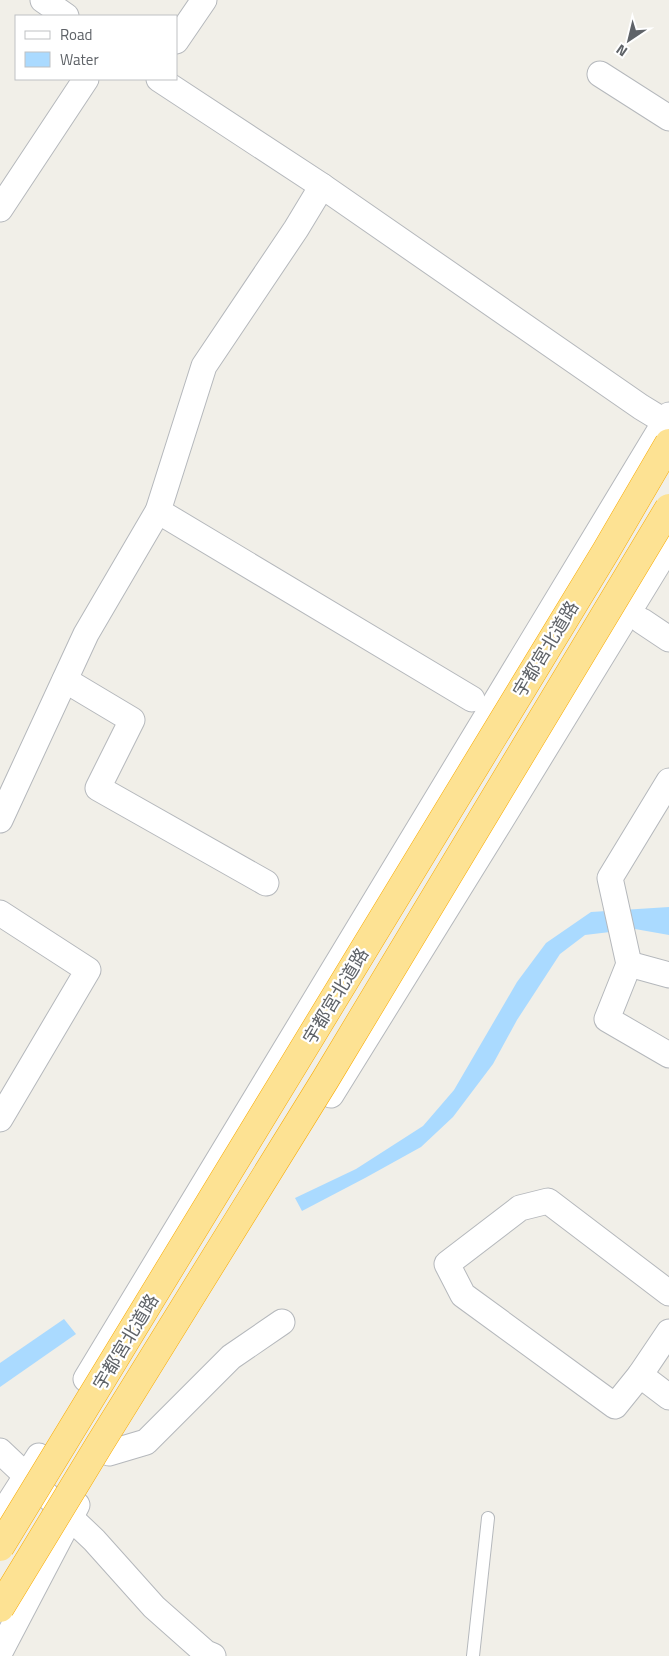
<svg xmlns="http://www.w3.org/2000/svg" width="669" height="1656" font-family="'Titillium Web','Noto Sans JP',sans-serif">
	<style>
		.water { fill: #aadaff }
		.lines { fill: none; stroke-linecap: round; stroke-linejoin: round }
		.lane-casing { stroke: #b5b8bc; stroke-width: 14 }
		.street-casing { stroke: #b5b8bc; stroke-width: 27 }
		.lane { stroke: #fff; stroke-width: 12 }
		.street { stroke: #fff; stroke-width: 25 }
		.highway-bridge-casing { stroke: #f9ab00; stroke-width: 29; stroke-linecap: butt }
		.highway-bridge { stroke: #fde293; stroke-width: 28 }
		.labels { text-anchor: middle; stroke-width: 4.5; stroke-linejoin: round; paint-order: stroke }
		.street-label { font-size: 18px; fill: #5f6368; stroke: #fff }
	</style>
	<rect width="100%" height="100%" fill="#f1efe8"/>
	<g class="water">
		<polygon points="669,907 669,935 635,929 585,935 560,954 517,1020 493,1064 453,1117 421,1147 365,1178 302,1211 295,1198 356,1169 423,1126 454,1090 517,982 546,943 591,912"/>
		<polygon points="64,1319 76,1334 0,1387 0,1363"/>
	</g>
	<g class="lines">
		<defs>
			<polyline id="lane" points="473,1656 488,1518"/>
			<g id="street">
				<polyline points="43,0 66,16"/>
				<polyline points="176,41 204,0"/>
				<polyline points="600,74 669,118"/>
				<polyline points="322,186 641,407 669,424"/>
				<polyline points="0,209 86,79"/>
				<polyline points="158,511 472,699"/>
				<polyline points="642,621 669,639"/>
				<polyline points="65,680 132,720 98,788 266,883"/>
				<polyline points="669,781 610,878 629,964 607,1019 669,1055"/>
				<polyline points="0,820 86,634 158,511 204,366 296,229 322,186 159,79"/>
				<polyline points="0,913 88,970 0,1119"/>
				<polyline points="629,964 669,975"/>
				<polyline points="331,1095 497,827 669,546"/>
				<polyline points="669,1293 548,1201 520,1208 447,1264 463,1295 615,1406 640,1375 669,1332"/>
				<polyline points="640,1375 669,1397"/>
				<polyline points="86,1379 669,415"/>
				<polyline points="0,1451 94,1540 154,1607 206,1653 213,1656"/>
				<polyline points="109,1453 146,1442 231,1357 282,1322"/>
				<polyline points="0,1517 39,1456"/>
				<polyline points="0,1652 77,1505"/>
			</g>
		</defs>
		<use href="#lane" class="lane-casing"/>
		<use href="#street" class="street-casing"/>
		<use href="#lane" class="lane"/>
		<use href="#street" class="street"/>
		<defs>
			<g id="highway-bridge">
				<polyline points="0,1547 296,1061 606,551 669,443"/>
				<polyline points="0,1608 99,1445 325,1080 669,508"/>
			</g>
		</defs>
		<use href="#highway-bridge" class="highway-bridge-casing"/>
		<use href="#highway-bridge" class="highway-bridge"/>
	</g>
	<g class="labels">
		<g class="street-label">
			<text transform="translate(546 649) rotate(-59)" y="6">宇都宮北道路</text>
			<text transform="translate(336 996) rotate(-59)" y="6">宇都宮北道路</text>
			<text transform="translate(126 1342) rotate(-59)" y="6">宇都宮北道路</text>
		</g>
	</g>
	<rect x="15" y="15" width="162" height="65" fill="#ffffff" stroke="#bfc1c3"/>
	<rect x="25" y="31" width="25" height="8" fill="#ffffff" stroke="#bfc1c3"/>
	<text x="60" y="40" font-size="15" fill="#5f6368">Road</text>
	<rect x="25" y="52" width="25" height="15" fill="#aadaff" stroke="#bfc1c3"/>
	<text x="60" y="65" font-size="15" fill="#5f6368">Water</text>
	<g transform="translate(629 40) rotate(215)" stroke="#ffffff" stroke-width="4" paint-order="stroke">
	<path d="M0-4L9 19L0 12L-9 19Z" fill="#5f6368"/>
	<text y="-8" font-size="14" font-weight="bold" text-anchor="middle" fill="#5f6368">N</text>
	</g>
</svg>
